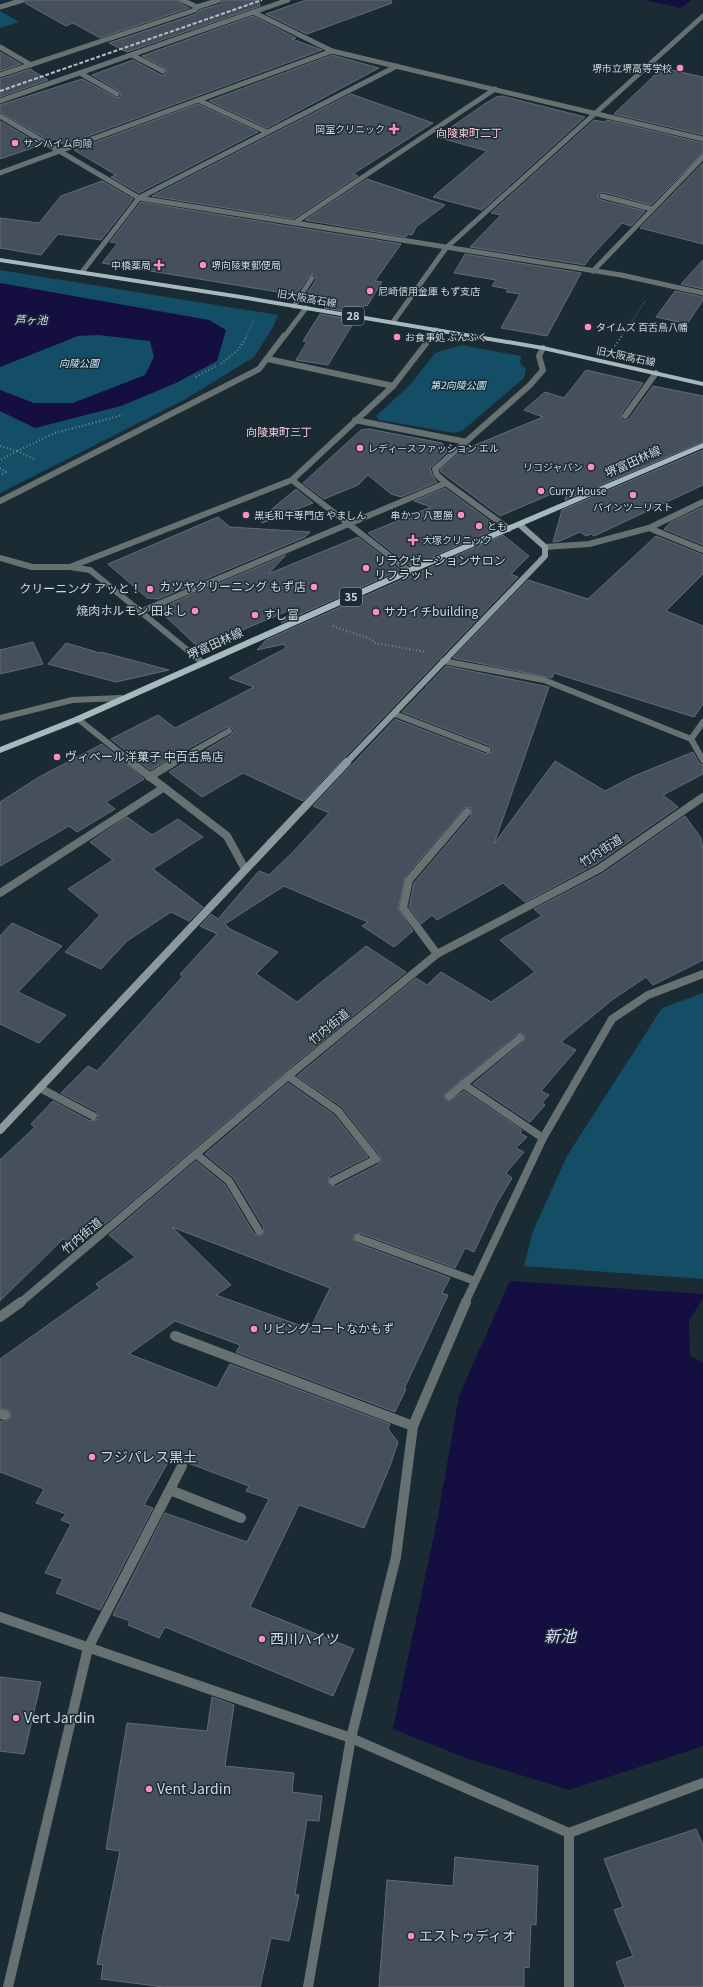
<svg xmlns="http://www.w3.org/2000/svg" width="703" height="1987" font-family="Georgia,'Noto Sans JP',serif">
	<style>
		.green { fill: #144d66 }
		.water { fill: #140e41 }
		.building { fill: #46505d; stroke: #616b79; fill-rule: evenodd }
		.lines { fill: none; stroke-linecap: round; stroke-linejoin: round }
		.path-far1 { stroke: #7a868d; stroke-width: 1.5; stroke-dasharray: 0.5 2; stroke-linecap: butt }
		.path { stroke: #7a868d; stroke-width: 2; stroke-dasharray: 1 2.5; stroke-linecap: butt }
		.lane-far3 { stroke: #677172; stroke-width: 5 }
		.lane-far2 { stroke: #677172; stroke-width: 6 }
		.lane-far1 { stroke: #677172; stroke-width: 8 }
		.lane { stroke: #677172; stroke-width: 10 }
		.street-far3 { stroke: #677172; stroke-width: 5 }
		.street-far2 { stroke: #677172; stroke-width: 6 }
		.street-far1 { stroke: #677172; stroke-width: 8 }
		.street { stroke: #677172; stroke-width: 10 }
		.secondary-far1 { stroke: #8b999c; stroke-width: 6 }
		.secondary { stroke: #8b999c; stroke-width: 8 }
		.primary { fill: #a6b9bc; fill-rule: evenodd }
		.rail { stroke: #b5bfc5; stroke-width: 2; stroke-dasharray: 4 2; stroke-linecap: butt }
		.poi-dot { fill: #fe8ebd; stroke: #1b2b33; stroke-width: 1.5 }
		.labels { text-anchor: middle; stroke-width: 3; stroke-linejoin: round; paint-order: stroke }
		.far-poi-label { font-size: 10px; fill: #cfd8de; stroke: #1b2b33; text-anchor: start }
		.far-street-label { font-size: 10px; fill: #cfd8de; stroke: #1b2b33 }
		.far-park-label { font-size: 10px; font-style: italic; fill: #c3eaff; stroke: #1b2b33 }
		.far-neighbourhood-label { font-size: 11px; fill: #f7c7d9; stroke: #1b2b33 }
		.shield { fill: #1b2b33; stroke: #99a4ab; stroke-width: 1 }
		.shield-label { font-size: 11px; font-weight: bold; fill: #cfd8de }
		.far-water-label { font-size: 11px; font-style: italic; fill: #d7dbff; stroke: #1b2b33 }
		.street-label { font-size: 12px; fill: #cfd8de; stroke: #1b2b33 }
		.poi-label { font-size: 12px; fill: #cfd8de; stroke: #1b2b33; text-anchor: start }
		.near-poi-label { font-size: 14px; fill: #cfd8de; stroke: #1b2b33; text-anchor: start }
		.near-water-label { font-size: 16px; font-style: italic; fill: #d7dbff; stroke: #1b2b33 }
	</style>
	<rect width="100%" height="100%" fill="#1b2b33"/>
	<g class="green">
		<polygon points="0,11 19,22 0,28"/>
		<polygon points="0,270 278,315 273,327 254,357 184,400 0,493"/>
		<polygon points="461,345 521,356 520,363 526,369 524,378 462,431 454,433 379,420 376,416 411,384 435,353"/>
		<polygon points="703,993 703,1279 524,1266 533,1231 567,1156 662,1008"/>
	</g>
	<g class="water">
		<polygon points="644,0 691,0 681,8"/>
		<polygon points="0,283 209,320 226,330 217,361 176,383 121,406 35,428 0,411 0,390 34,403 73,403 145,375 154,357 150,341 99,335 78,336 0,367"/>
		<polygon points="510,1281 703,1294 703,1299 689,1320 690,1356 703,1363 703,1746 569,1790 469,1759 393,1729 438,1516 459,1396"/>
	</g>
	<g class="building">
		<polygon points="27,0 178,0 180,3 189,8 100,38 73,23 66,26 25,3"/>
		<polygon points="223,0 259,0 260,6 127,52 109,43 196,14 200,10 221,4"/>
		<polygon points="306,0 391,0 392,3 307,34 266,14"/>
		<polygon points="253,16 296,38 292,39 322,50 64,145 55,139 50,141 0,112 0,105 82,79 115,97 119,98 121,94 119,91 92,75 133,60 161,75 165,75 167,71 165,68 142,56"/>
		<polygon points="0,52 21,64 0,71"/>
		<polygon points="332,55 379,68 267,128 209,101"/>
		<polygon points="662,68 703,77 703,135 614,114"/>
		<polygon points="30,69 48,80 0,97 0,79"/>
		<polygon points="351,94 433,123 353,174 358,176 293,219 152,196"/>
		<polygon points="502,96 585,117 482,210 433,197 487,151 437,137 486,103 496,97"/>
		<polygon points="198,104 258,132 139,193 111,177 116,175 74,150"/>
		<polygon points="594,120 604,122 607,120 703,143 703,153 651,205 603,192 599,193 598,197 601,200 645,211 631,226 622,223 589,259 585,265 470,247 501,215 491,213"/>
		<polygon points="0,121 41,145 0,159"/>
		<polygon points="703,163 703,244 640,228"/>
		<polygon points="367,179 445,205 416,227 412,235 408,234 406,237 305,220"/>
		<polygon points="102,181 133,199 101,240 58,234 41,255 0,248 0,218 39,223 61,196"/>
		<polygon points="141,202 294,227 401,244 375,281 382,282 367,306 364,305 359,313 324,308 328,301 305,297 316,280 316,277 313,274 309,276 296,295 102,263 118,243 110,242"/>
		<polygon points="465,254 581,273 547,336 501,328 520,294 506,292 508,289 492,286 496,280 454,273"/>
		<polygon points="703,260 703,289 681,284"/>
		<polygon points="675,291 703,297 703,300 687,324 656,317"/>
		<polygon points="320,314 355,320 328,365 296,360 307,342 303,341"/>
		<polygon points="586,370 643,383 621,414 621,418 624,421 629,419 653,386 703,396 703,442 565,500 568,487 500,516 441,472 440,470 463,450 543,417 524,410 545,392 564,398"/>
		<polygon points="369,429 442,443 448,451 430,468 433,477 437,482 401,497 391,494 368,475 358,485 324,499 303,483 361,430"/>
		<polygon points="703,450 703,485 594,536 591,534 586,536 580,532 560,541 553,542 562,510"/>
		<polygon points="445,488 490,521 487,522 496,529 410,566 368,533 431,507 414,501"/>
		<polygon points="296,489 313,503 262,523 260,519"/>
		<polygon points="703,507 703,545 664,529 671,522"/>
		<polygon points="218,517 230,527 310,532 305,537 158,599 147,598 108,564"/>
		<polygon points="503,535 529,556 511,574 518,577 303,801 243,773 202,797 169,772 231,735 234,731 231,727 227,727 150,770 111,739 158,715 175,728 179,726 254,687 229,678 286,648 284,644 257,650 266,640"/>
		<polygon points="656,536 703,555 703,574 666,611 703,626 703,704 694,717 554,673 552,678 453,658 528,580 588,599"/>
		<polygon points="358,537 400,570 281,623 295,608 199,648 163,614 165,606 286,555 268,574"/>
		<polygon points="33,642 43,664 0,674 0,650"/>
		<polygon points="66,643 100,653 101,652 169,670 116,682 48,664"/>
		<polygon points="446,666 549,687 494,844 555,761 605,791 634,776 693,752 699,763 703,765 703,774 663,795 678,807 596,864 525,902 503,883 437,920 432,915 421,924 409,907 414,883 471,816 471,808 465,807 405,877 398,909 413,931 394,947 362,926 368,922 284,886 225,924 230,929 278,952 256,974 297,1002 366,946 406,972 285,1072 100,1228 93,1222 72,1244 63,1239 0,1301 0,1160 35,1127 31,1124 53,1101 90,1121 98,1119 98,1115 96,1111 61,1093 88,1066 97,1071 183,976 180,974 217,934 200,926 211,914 218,919 259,871 269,875 292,853 329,813 313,806 395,719 486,754 492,752 493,749 490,746 402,712"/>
		<polygon points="102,744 144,779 106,802 115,809 77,832 69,826 0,866 0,802 39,777"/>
		<path d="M685 816 701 838 703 850V960L653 985 646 977 612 1000 561 1042 576 1050 541 1091 549 1095 542 1103 545 1105 530 1122 473 1084 523 1042 525 1037 522 1033 517 1034 444 1094 445 1099 449 1101 464 1091 522 1130 520 1133 527 1137 516 1148 524 1152 506 1173 512 1178 497 1203 474 1252 465 1248 455 1268 360 1233 353 1236V1239L356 1243 450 1278 442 1293 448 1295 404 1389H406L395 1412 236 1352 240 1345 175 1321 129 1354 217 1388 230 1364 390 1424 388 1429 398 1442 390 1466 364 1528 299 1505 250 1607 354 1649 333 1696 165 1627 159 1638 128 1625 130 1621 113 1615 165 1513 247 1542 269 1499 246 1491 249 1486 188 1463 185 1460 171 1457 144 1505 153 1508 100 1610 56 1593 63 1579 45 1573 71 1524 61 1520 66 1514 36 1503 44 1489 0 1472V1421H7L11 1416 9 1410 0 1408V1359L100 1288 96 1284 135 1257 109 1235 196 1161 225 1185 254 1234 259 1236 262 1235 264 1228 234 1178 205 1154 288 1083 334 1115 368 1157 330 1176 328 1181 330 1185 336 1186 379 1164 381 1159 380 1156 342 1107 297 1076 416 978 427 985 441 972 491 1002 535 972 500 940 542 916 534 909 602 874ZM172 1227 330 1288 310 1329 216 1295 231 1285Z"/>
		<polygon points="127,817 152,835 178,819 203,837 153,869 203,907 189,921 171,912 127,941 101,969 65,952 100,915 68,889 113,860 90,842"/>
		<polygon points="12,923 62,946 18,992 66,1015 39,1043 0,1024 0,936"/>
		<polygon points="0,1677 41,1682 24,1754 0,1751"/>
		<polygon points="212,1697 234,1705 225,1766 294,1773 292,1792 322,1796 319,1821 307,1820 295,1894 299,1895 289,1941 271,1938 260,1987 164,1987 101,1979 103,1965 97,1964 120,1851 106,1849 127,1723 207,1731"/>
		<polygon points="696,1829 703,1845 703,1987 625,1987 616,1962 633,1956 614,1910 623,1907 604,1859"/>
		<polygon points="455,1857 538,1866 536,1925 531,1924 529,1968 524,1967 524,1987 379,1987 387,1880 453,1886"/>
	</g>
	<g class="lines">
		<g class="path-far1">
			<polyline points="246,337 255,319"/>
			<polyline points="621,337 646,300"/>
		</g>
		<g class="path">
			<polyline points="615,346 622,336"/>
			<polyline points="221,364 239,349 247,336"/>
			<polyline points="196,377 216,366"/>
			<polyline points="0,446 17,451 0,460"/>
			<polyline points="17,451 55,433 123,415"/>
			<polyline points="17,451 36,460"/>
			<polyline points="0,468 6,472 0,475"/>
			<polyline points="333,626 371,639 375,643 426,652"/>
		</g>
		<g class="lane-far3">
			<polyline points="198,100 267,132"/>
			<polyline points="602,196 652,209"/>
			<polyline points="294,306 312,278"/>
		</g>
		<g class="lane-far2">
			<polyline points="625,416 656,373"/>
			<polyline points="395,714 488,750"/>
			<polyline points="691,739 703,722"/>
			<polyline points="173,763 229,731"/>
		</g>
		<g class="lane-far1">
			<polyline points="149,777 174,762"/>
			<polyline points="40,1088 93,1116"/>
			<polyline points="196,1154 229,1181 259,1231"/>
		</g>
		<polyline class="lane" points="0,1414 5,1415"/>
		<g class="street-far3">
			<polyline points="182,0 197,7 219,0"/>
			<polyline points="0,7 23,0"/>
			<polyline points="253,12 332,51 703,139"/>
			<polyline points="0,47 31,65"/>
			<polyline points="132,55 163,71"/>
			<polyline points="80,73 117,94"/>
			<polyline points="0,75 195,10 197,7"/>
			<polyline points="0,101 288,0"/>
			<polyline points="0,116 139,198 82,272"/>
			<polyline points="0,173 332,51"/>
			<polyline points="139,198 621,275 703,293"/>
			<polyline points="139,198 397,66"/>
			<polyline points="294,223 495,89"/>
			<polyline points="593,271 703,157"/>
			<polyline points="393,322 446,248 703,16"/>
			<polyline points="284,337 306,308"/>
			<polyline points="431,337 436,330"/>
		</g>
		<g class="street-far2">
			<polyline points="268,359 393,386"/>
			<polyline points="355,420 467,442"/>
			<polyline points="292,480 409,571"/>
			<polyline points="446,483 509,529"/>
			<polyline points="0,501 259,369 284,336"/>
			<polyline points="649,528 703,550"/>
			<polyline points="545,547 589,544 649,528 703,502"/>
			<polyline points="0,558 32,567 70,567 90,570 203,663"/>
			<polyline points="70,567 292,480 393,386 432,336"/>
			<polyline points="142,611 446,483 437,475 435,469 530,385 543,370 539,356 543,348"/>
			<polyline points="443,661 544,680 691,739 703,760"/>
			<polyline points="0,718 72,700 121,698"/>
			<polyline points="78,719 133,763"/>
		</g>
		<g class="street-far1">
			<polyline points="131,762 227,836 245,869"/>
			<polyline points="0,893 163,788"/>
			<polyline points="437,954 403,908 409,880 467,812"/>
			<polyline points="288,1076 338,1111 376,1159 333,1181"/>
			<polyline points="463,1084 543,1138"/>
			<polyline points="449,1096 520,1038"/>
			<polyline points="358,1238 475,1281"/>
			<polyline points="20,1303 288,1076 437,954 599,869 703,797"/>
			<polyline points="465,1303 543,1138 612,1019 648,995 703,974"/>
		</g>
		<g class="street">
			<polyline points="0,1317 21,1302"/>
			<polyline points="175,1336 413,1426"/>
			<polyline points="170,1490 241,1518"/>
			<polyline points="0,1617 351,1738 569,1833 703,1783"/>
			<polyline points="569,1833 569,1987"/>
			<polyline points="8,1987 88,1648 182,1466"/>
			<polyline points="308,1987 351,1738 396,1557 413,1426 466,1302"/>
		</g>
		<polyline class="secondary-far1" points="346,763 545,556 545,547 520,525"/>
		<polyline class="secondary" points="0,1130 347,762"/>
		<g class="primary">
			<polygon points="0,258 241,295 543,346 703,382 703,386 543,350 241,299 0,262"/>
			<polygon points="703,443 703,448 412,573 81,721 0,753 0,747 75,717 406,569"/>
		</g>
		<polyline class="rail" points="0,91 262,0"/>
	</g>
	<g class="poi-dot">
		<circle cx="680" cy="68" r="4"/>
		<path d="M392 123h4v4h4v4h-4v4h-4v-4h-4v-4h4z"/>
		<circle cx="15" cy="143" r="4"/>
		<path d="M157 259h4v4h4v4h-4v4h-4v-4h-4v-4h4z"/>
		<circle cx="203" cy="265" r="4"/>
		<circle cx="370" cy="291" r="4"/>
		<circle cx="588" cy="327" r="4"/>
		<circle cx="397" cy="337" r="4"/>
		<circle cx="360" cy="448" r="4"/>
		<circle cx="591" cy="467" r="4"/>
		<circle cx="541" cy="491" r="4"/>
		<circle cx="633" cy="495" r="4"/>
		<circle cx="246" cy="515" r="4"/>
		<circle cx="461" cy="515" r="4"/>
		<circle cx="479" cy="526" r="4"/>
		<path d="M411 534h4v4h4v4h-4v4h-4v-4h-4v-4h4z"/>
		<circle cx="366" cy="568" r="4"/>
		<circle cx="314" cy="587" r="4"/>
		<circle cx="150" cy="589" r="4"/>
		<circle cx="195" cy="611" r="4"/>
		<circle cx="376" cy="612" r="4"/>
		<circle cx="255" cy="615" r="4"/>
		<circle cx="57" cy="757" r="4"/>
		<circle cx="254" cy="1329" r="4"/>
		<circle cx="92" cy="1457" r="4"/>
		<circle cx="262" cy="1639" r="4"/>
		<circle cx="16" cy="1718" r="4"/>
		<circle cx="149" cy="1789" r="4"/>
		<circle cx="411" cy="1936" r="4"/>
	</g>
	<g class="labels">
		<g class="far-poi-label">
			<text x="672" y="72" text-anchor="end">堺市立堺高等学校</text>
			<text x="385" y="133" text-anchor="end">岡室クリニック</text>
			<text x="23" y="147">サンハイム向陵</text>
			<text x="151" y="269" text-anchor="end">中橋薬局</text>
			<text x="211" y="269">堺向陵東郵便局</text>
			<text x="378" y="295">尼崎信用金庫 もず支店</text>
			<text x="596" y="331">タイムズ 百舌鳥八幡</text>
			<text x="405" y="341">お食事処 ぶんぶく</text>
			<text x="368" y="452">レディースファッション エル</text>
			<text x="583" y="471" text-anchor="end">リコジャパン</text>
			<text x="549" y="495">Curry House</text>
			<text x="633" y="511" text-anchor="middle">パインツーリスト</text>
			<text x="254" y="519">黒毛和牛専門店 やましん</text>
			<text x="453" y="519" text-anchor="end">串かつ 八惠勝</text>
			<text x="487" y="530">とも</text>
			<text x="422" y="544">大塚クリニック</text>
		</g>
		<g class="far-street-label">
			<text transform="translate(307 298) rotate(10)" y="4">旧大阪高石線</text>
			<text transform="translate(626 356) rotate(12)" y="4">旧大阪高石線</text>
		</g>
		<g class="far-park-label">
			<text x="79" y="367">向陵公園</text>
			<text x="458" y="389">第2向陵公園</text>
		</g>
		<g class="far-neighbourhood-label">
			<text x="469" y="137">向陵東町二丁</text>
			<text x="279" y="436">向陵東町三丁</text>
		</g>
		<g class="shield">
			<rect x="342" y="307" width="22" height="18" rx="3"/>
			<rect x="340" y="588" width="22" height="18" rx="3"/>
		</g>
		<g class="shield-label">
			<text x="353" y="320">28</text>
			<text x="351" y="601">35</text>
		</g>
		<g class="far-water-label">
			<text x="31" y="324">芦ヶ池</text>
		</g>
		<g class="street-label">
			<text transform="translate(633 462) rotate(-24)" y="4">堺富田林線</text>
			<text transform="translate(215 644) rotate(-24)" y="4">堺富田林線</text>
			<text transform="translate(601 851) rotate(-33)" y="4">竹内街道</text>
			<text transform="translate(329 1027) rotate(-39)" y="4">竹内街道</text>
			<text transform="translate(82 1236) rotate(-40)" y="4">竹内街道</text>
		</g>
		<g class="poi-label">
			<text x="374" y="565">リラクゼーションサロン<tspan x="374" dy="14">リフラット</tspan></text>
			<text x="306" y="591" text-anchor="end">カツヤクリーニング もず店</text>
			<text x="142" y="593" text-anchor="end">クリーニング アッと！</text>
			<text x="187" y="615" text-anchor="end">焼肉ホルモン 田よし</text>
			<text x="384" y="616">サカイチbuilding</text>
			<text x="263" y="619">すし富</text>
			<text x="65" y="761">ヴィベール洋菓子 中百舌鳥店</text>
			<text x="262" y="1333">リビングコートなかもず</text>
		</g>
		<g class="near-poi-label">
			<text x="100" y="1462">フジパレス黒土</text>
			<text x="270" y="1644">西川ハイツ</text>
			<text x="24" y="1723">Vert Jardin</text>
			<text x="157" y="1794">Vent Jardin</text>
			<text x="419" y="1941">エストゥディオ</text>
		</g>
		<g class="near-water-label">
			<text x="560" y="1642">新池</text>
		</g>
	</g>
</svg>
